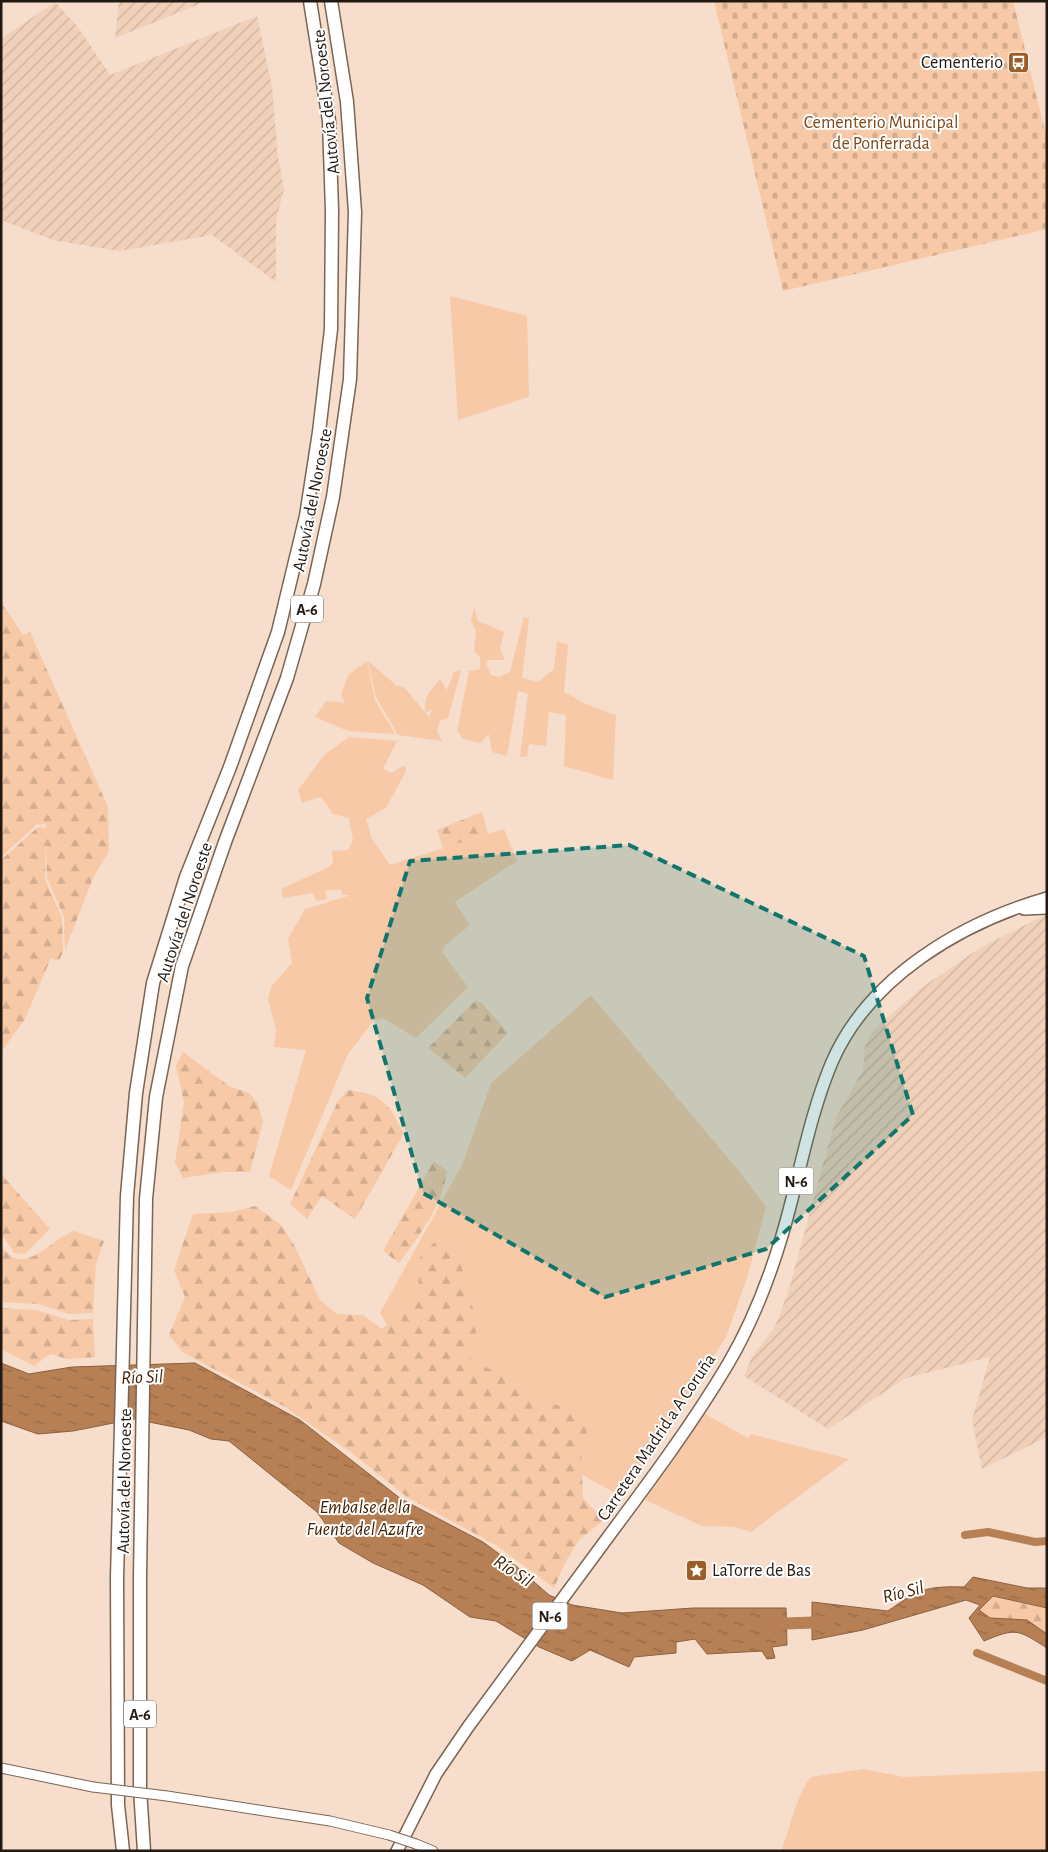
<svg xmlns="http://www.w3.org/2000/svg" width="1048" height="1852" font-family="'Alegreya Sans',sans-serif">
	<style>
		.industrial { fill: url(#industrial-furrows) }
		.green { fill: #f7c9a7 }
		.forest { fill: url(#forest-firs) }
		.cemetery { fill: url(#cemetery-stones) }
		.water { fill: url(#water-ripples); stroke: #8a6040 }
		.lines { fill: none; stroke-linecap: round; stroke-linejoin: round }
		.canal { stroke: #b77f54; stroke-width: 8 }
		.river { stroke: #b77f54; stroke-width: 12 }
		.tertiary-casing { stroke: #7a6453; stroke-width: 11 }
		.trunk-casing { stroke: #7a6453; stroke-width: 14 }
		.motorway-casing { stroke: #7a6453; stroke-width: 15 }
		.tertiary { stroke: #fff; stroke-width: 9 }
		.trunk { stroke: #fff; stroke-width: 11 }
		.motorway { stroke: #fff; stroke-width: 12 }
		.tertiary-bridge-casing { stroke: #7a6453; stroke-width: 11; stroke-linecap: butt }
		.tertiary-bridge { stroke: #fff; stroke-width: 9 }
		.marked { fill: #0f766e; fill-opacity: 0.2; stroke: #0f766e; stroke-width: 4; stroke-dasharray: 10 6; stroke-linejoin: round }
		.labels { text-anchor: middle; stroke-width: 4; stroke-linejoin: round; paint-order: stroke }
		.shield { fill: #fff; stroke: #645e59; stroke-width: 1 }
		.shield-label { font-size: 16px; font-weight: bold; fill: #221912 }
		.poi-label { font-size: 18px; fill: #221912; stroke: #fff; text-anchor: end }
		.street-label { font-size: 18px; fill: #221912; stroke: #fff }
		.park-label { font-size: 18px; fill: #7f4817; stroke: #fff }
		.water-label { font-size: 19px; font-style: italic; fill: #452000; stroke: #fff }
	</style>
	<defs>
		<pattern id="industrial-furrows" width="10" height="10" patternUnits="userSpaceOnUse" patternTransform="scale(1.25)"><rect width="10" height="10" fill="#f0d0b9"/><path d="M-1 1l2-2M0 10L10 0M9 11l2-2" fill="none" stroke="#ceb29e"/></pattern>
		<pattern id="forest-firs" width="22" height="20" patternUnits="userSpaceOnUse" patternTransform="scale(1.25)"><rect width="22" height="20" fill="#f7c9a7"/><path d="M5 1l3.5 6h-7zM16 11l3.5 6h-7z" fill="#d3ac8f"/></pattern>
		<pattern id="cemetery-stones" width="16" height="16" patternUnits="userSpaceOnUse" patternTransform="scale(1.25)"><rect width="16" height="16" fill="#f7c9a7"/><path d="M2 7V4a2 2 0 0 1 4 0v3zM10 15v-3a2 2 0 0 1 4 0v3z" fill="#d3ac8f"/></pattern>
		<pattern id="water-ripples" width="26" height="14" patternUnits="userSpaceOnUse" patternTransform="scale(1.25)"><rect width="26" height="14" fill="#b77f54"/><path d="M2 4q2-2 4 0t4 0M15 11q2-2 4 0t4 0" fill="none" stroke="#946744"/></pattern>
	</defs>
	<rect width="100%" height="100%" fill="#f7ddcb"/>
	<g class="industrial">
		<polygon points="119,1 207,1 115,38"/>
		<polygon points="55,2 77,26 110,75 257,16 272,87 278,157 284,189 276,220 276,282 212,235 119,251 53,240 1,220 1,39"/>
		<polygon points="1047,914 1047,1437 982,1469 972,1420 990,1357 906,1378 828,1429 744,1376 752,1357 775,1327 789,1289 836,1117 863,1070 865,1046 875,1028 924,986 980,948"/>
	</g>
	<g class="green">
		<polygon points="450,296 527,316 529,397 458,420"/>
		<polygon points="474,607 478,621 504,632 500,648 505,660 488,660 486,664 491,675 499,677 510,672 524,617 529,619 522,678 538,682 554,669 557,641 568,645 564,692 588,705 616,715 613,780 564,766 566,715 549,712 546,746 529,744 527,757 520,757 528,694 518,691 507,756 492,752 489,734 480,743 463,739 457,731 469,671 480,669 480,657 474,651 476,631 471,621"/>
		<polygon points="367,661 375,700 395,734 348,731 315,717 326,701 345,703 341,694 349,674"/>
		<path d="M368 661 397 686 404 687 429 717 432 709 426 713C422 698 431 690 440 679L447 690 454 672 461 670 448 718 440 720 437 731 442 741 398 735 376 697Z"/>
		<polygon points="349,737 397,741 383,769 391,773 405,765 406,771 386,808 366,819 372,839 390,865 504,829 517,861 455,902 470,925 444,947 443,953 468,987 416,1038 383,1018 374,1020 348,1054 291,1190 269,1176 306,1050 274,1047 276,1030 268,999 271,987 292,963 288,939 305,909 351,895 342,895 341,889 325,891 327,899 316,901 313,893 283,898 281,889 329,867 333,863 332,851 348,850 353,840 349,818 333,814 321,797 302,803 298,790 325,754"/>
		<polygon points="591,995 739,1171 766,1207 747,1278 726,1337 624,1498 548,1456 393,1334 380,1313 463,1163 491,1083"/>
		<polygon points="705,1414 748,1438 751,1434 849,1459 751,1532 734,1527 702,1526 645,1500"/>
		<path d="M863 1769 904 1777 1047 1771V1851H781C791 1827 795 1797 811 1777Z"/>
	</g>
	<g class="forest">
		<polygon points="1,602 23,635 30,632 108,807 109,851 93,878 65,950 64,917 47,878 46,838 45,879 62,918 63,951 59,961 51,958 25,1019 1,1052 1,860 38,827 46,828 46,824 36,825 1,857"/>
		<polygon points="482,812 488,834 443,848 437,830"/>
		<polygon points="475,1001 482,1003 508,1033 465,1078 428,1048"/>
		<polygon points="183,1052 229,1086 249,1093 258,1104 263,1122 250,1172 223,1172 183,1178 175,1163 184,1102 176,1066"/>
		<path d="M348 1090C384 1095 386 1101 404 1133L355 1219 322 1196 307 1219 290 1204 338 1101Z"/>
		<path d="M434 1161 447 1171C442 1206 420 1235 399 1263L383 1251Z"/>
		<polygon points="1,1174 50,1229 25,1254 14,1253 1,1233"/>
		<polygon points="255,1206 281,1225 294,1245 320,1300 337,1314 363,1315 382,1329 417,1299 421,1254 434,1243 453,1237 475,1315 476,1337 466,1355 543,1401 593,1415 581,1447 583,1498 604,1520 579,1540 565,1563 554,1588 496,1545 407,1497 349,1451 285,1407 182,1352 169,1335 185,1297 174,1270 193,1214 233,1212"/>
		<path d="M74 1231 104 1241 96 1264 93 1313 69 1314 38 1304 1 1302V1245C23 1281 51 1238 74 1231Z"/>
		<polygon points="1,1308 36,1310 69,1320 93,1319 95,1357 68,1359 50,1354 34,1366 1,1349"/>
		<polygon points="992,1596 1047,1608 1047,1634 1027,1620 990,1618 979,1610"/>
	</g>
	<polygon class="cemetery" points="714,1 1013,1 1047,139 1047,229 783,291"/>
	<g class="water">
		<polygon points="1,1363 29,1374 72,1367 195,1363 300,1420 401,1499 483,1542 517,1567 549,1595 572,1605 622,1613 693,1608 786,1608 787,1645 772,1647 775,1658 767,1659 762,1651 707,1654 695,1639 676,1642 676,1653 634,1657 629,1667 590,1650 572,1661 539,1647 496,1621 470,1617 423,1585 373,1563 339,1543 317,1512 229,1441 211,1439 189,1430 134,1419 73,1431 38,1434 1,1421"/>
		<path d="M973 1577 1027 1588H1047V1608L993 1596 979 1610 990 1618 1027 1620 1047 1634V1648C1018 1630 1017 1627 984 1641L969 1618 980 1605 966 1600 863 1630 812 1640V1602L888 1611C919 1589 926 1586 964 1587Z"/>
	</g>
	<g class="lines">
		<g class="canal">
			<polyline points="965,1535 988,1532 1035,1542 1047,1541"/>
			<polyline points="977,1653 1047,1681"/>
		</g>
		<polyline class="river" points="771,1624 828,1622"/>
		<defs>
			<g id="tertiary">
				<polyline points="1,1768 93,1787"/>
				<polyline points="167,1796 330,1821 389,1835"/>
				<polyline points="416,1844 433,1851"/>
			</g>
			<g id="trunk">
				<polyline points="1024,909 1047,908"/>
				<path d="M397 1851 436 1774 468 1727C516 1662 564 1597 611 1533 652 1478 693 1423 728 1364 751 1325 768 1282 781 1239 799 1180 808 1119 832 1062 869 977 961 923 1047 898"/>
			</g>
			<g id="motorway">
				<polyline points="123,1851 118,1805 117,1578 127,1196 136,1093 153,983 186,877 230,767 278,632 306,516 319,432 331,329 332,211 329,121 310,1"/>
				<polyline points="144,1851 140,1789 140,1577 146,1199 156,1097 182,966 225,842 287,678 314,584 333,497 350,379 355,212 347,102 331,1"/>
			</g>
		</defs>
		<use href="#tertiary" class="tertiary-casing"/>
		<use href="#trunk" class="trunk-casing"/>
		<use href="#motorway" class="motorway-casing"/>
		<use href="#tertiary" class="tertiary"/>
		<use href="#trunk" class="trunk"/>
		<use href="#motorway" class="motorway"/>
		<defs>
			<g id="tertiary-bridge">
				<polyline points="93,1787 167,1796"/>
				<polyline points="389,1835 416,1844"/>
			</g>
		</defs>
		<use href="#tertiary-bridge" class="tertiary-bridge-casing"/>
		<use href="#tertiary-bridge" class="tertiary-bridge"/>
	</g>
	<path class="marked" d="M629 845 864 956 913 1115 766 1249 605 1297 423 1193 367 998 410 861Z"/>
	<defs>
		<symbol id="bus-square" viewBox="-11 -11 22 22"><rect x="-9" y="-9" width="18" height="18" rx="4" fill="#9d5d26" stroke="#fff"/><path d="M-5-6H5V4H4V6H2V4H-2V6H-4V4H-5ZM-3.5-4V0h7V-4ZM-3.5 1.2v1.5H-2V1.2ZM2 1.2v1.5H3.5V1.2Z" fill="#fff"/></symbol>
		<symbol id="sight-square" viewBox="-11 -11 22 22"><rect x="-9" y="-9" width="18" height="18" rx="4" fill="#9d5d26" stroke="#fff"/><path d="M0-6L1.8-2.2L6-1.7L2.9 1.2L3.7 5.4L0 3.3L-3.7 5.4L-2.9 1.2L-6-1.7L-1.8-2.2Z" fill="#fff"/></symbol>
	</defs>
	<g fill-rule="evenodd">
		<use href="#bus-square" x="1006" y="50" width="25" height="25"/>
		<use href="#sight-square" x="684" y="1558" width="25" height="25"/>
	</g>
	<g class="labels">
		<g class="shield">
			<rect x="291" y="595.5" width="32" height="27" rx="4"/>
			<rect x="778.5" y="1167.5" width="35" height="27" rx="4"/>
			<rect x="532.5" y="1602.5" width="35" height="27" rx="4"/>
			<rect x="124" y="1700.5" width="32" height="27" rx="4"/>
		</g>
		<g class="shield-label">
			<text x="307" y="615">A-6</text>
			<text x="796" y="1187">N-6</text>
			<text x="550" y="1622">N-6</text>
			<text x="140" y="1720">A-6</text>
		</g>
		<g class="poi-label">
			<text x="1003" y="68">Cementerio</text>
			<text x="712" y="1576" text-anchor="start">LaTorre de Bas</text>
		</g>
		<g class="street-label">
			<text transform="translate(326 102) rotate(-96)" y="6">Autovía del Noroeste</text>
			<text transform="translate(312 500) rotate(-79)" y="6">Autovía del Noroeste</text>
			<text transform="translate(184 912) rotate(-72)" y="6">Autovía del Noroeste</text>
			<text transform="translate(656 1437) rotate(-56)" y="6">Carretera Madrid a A Coruña</text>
			<text transform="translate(124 1481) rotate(-89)" y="6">Autovía del Noroeste</text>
		</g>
		<g class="park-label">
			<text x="881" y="128">Cementerio Municipal<tspan x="881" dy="21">de Ponferrada</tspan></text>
		</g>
		<g class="water-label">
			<text transform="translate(142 1376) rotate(-2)" y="7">Río Sil</text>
			<text x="365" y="1513">Embalse de la<tspan x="365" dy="22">Fuente del Azufre</tspan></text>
			<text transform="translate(514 1570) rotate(34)" y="7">Río Sil</text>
			<text transform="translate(903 1591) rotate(-14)" y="7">Río Sil</text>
		</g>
	</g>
	<rect width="1048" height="1852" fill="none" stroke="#221912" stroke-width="5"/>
</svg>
